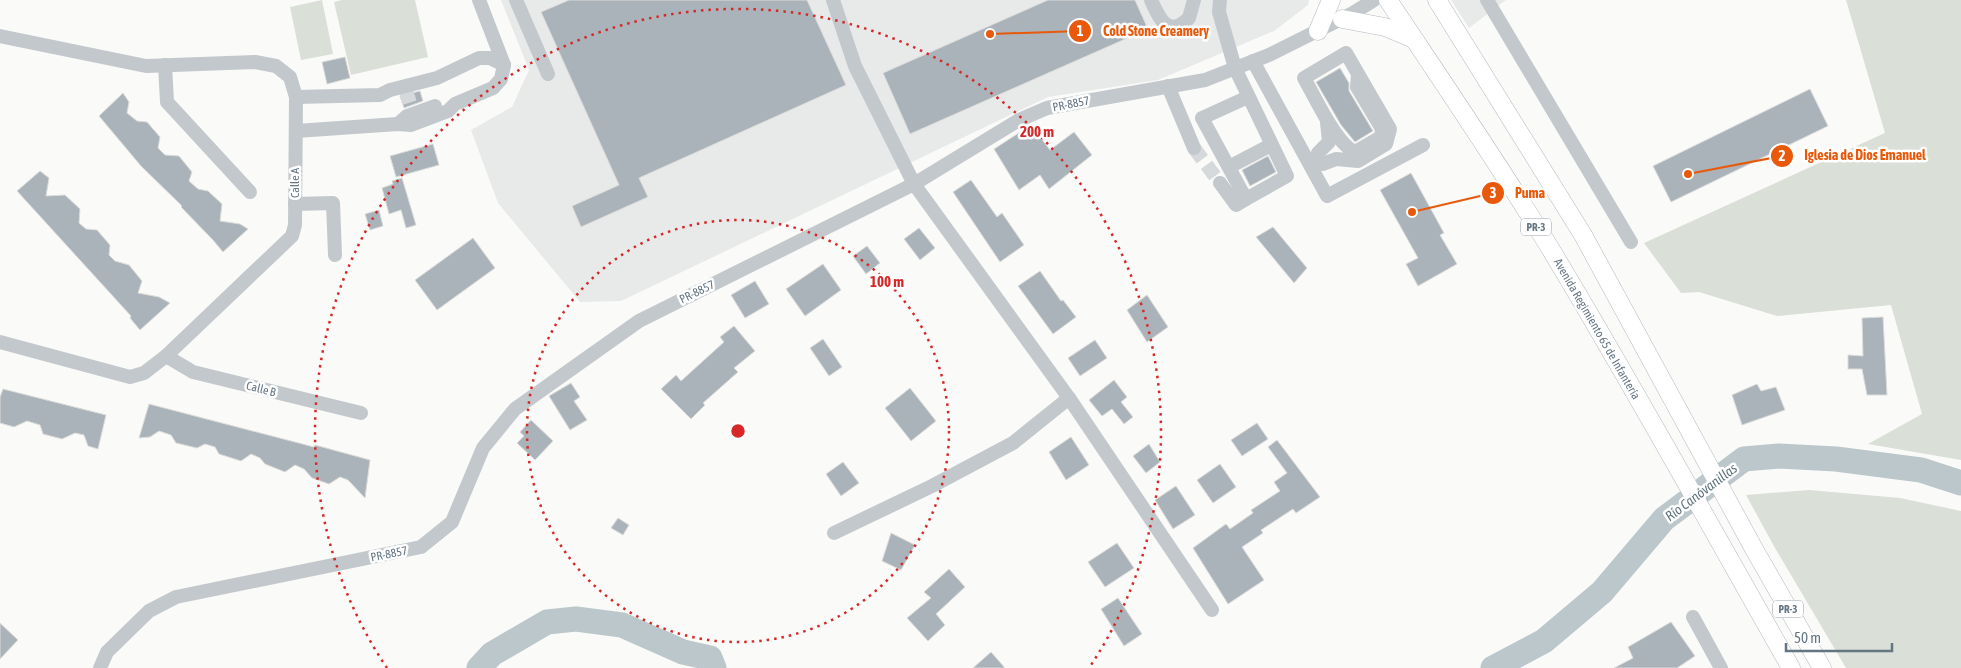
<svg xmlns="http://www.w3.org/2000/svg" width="1961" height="668" font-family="'Asap Condensed',sans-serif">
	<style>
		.built { fill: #e8e9e9 }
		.green { fill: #dadfd7 }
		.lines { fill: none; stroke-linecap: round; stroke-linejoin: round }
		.river { stroke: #bbc7cb; stroke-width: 25 }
		.building { fill: #aab3b9; stroke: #dcdcda }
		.minor-tunnel { stroke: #d5d9db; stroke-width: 14; stroke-dasharray: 14 7; stroke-linecap: butt }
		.major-casing { stroke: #b5babe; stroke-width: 19 }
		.minor { stroke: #c3c8cc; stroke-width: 14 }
		.major { stroke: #fff; stroke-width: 18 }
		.ring { fill: none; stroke: #d62828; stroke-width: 2.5; stroke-dasharray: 2.5 5 }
		.labels { text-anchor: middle; stroke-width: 5; stroke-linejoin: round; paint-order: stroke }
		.shield { fill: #fff; stroke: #939fa8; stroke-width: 1 }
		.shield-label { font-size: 11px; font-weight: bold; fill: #657683 }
		.street-label { font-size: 12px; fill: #657683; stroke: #fff }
		.water-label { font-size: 14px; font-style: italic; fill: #60757c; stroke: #fff }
		.centre { fill: #d62828; stroke: #fff; stroke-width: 2.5 }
		.ring-label { font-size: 15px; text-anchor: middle; font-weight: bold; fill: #d62828; stroke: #fff; stroke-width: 5; stroke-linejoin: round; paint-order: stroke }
		.leader { fill: none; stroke: #e8590c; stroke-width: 2 }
		.callout-dot { fill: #e8590c; stroke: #fff; stroke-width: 2 }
		.mark-label { font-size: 15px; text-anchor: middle; font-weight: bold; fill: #fff }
		.callout-label { font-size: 14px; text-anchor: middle; font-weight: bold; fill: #e8590c; stroke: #fff; stroke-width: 5; stroke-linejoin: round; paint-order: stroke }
	</style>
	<rect width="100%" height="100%" fill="#fafaf8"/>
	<g class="built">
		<polygon points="501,0 1309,0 1308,5 1274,31 1158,80 1048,97 621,301 580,302 498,203 471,130 512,107 529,70"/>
		<polygon points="1451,0 1506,0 1469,28"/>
	</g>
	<g class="green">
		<polygon points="322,0 333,54 301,60 290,7"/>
		<polygon points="342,0 415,0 428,57 351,75 334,2"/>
		<polygon points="1846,0 1961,0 1961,460 1868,444 1922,414 1891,305 1777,316 1699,292 1681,293 1644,243 1885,133"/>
		<polygon points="1809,490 1900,498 1961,511 1961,668 1846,668 1775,548 1746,495"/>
	</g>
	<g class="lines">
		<g class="river">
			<polyline points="479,668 492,654 547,622 576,619 622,625 683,652 710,658 714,668"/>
			<polyline points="1493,668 1544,641 1602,592 1664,519 1744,459 1779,456 1836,459 1921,470 1961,483"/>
		</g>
	</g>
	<g class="building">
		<polygon points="569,0 807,0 846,85 639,178 648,197 581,227 572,206 619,185 541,12"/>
		<polygon points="1048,0 1135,0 1148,29 910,134 883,73"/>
		<polygon points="345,57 350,78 327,84 322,62"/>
		<polygon points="1340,68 1349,83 1349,91 1373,131 1355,142 1341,125 1316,82"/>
		<polygon points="1810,89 1828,126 1671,202 1653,166"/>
		<polygon points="420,91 423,101 404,108 400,96"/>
		<polygon points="123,93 129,102 127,113 137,121 147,122 160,137 158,148 165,155 179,156 192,172 189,181 198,189 208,191 222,204 220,221 240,224 248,229 223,252 213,240 181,207 182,206 141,166 99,116"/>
		<polygon points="1031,125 1050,150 1074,132 1092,155 1049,189 1040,175 1019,190 994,149"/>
		<polygon points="433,144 439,165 396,177 390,156"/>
		<polygon points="1268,156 1276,172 1250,186 1242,170"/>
		<polygon points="40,171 49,178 46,196 65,195 80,209 79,223 86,229 97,230 110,245 109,255 115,261 129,265 142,281 138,293 159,297 170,303 140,330 130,318 131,316 17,191"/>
		<polygon points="1411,173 1444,233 1440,235 1457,264 1418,286 1406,264 1418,258 1380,190"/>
		<polygon points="402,178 416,225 406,228 401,210 389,214 382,188 393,184 392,181"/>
		<polygon points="971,180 997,217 1002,213 1024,245 1000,262 953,192"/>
		<polygon points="379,210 383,226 370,230 365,214"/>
		<polygon points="1273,227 1307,268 1294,283 1256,237"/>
		<polygon points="919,228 935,248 920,260 904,239"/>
		<polygon points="473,238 495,268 437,310 415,280"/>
		<polygon points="867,246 880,263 866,274 853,256"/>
		<polygon points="823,264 841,290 805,316 786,289"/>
		<polygon points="1040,271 1061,301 1063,300 1076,317 1053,334 1018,286"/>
		<polygon points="755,281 769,304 745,318 731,295"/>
		<polygon points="1147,295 1168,327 1147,342 1127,310"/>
		<polygon points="1883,317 1887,395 1867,395 1862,369 1848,369 1848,355 1863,356 1862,318"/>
		<polygon points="734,326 755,351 734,368 738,372 703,403 705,405 691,419 661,389 676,375 681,381 724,342 720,337"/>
		<polygon points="823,339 842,367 829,376 810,348"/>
		<polygon points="1095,340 1107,358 1080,376 1068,358"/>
		<polygon points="1114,380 1127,397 1121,402 1133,417 1124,424 1112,409 1102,416 1089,400"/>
		<polygon points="571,383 580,397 574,401 587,420 570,430 549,396"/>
		<polygon points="1757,384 1761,391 1776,387 1785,410 1742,425 1732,395"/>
		<polygon points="910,388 936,421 911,441 885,408"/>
		<polygon points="3,389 106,415 98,449 88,446 84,435 75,433 62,439 43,434 40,425 27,421 14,427 0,423 0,397"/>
		<polygon points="149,404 314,447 315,445 370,460 365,498 348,480 340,477 329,484 312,478 304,469 295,465 285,472 265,464 260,458 251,454 241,461 219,454 215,447 205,444 197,448 176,443 171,435 159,431 150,437 139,438"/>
		<polygon points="531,420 553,441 535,460 517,443 524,436 520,432"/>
		<polygon points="1257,423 1268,439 1242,456 1231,440"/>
		<polygon points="1071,437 1089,465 1066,480 1049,452"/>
		<polygon points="1277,440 1320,497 1296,513 1293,509 1261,530 1263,533 1242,547 1264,580 1228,604 1193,548 1226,524 1230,529 1253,513 1251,510 1280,491 1274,482 1287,473 1268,447"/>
		<polygon points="1149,444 1160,462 1146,473 1133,456"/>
		<polygon points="843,462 859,483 841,496 826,474"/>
		<polygon points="1220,464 1236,487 1213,503 1197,480"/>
		<polygon points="1176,486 1195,515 1173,529 1155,500"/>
		<polygon points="618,518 629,525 623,535 611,528"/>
		<polygon points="891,533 915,545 901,570 882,561"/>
		<polygon points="1117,543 1134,568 1105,587 1088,562"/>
		<polygon points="949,569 965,587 936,614 945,625 928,641 907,618 931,598 924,592"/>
		<polygon points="1118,598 1142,634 1124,646 1101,609"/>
		<polygon points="1671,622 1695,656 1677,668 1614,668 1633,658 1628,647"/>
		<polygon points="0,623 18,640 0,659"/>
		<polygon points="991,652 1005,668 973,668"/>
	</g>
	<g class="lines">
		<g class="minor-tunnel">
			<polyline points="401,98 420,92"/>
			<polyline points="1194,148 1220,183"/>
		</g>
		<defs>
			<g id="major">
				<path d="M1388 0C1444 84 1501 167 1553 253 1635 389 1712 529 1791 668"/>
				<polyline points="1437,0 1583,235 1754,549 1822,668"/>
				<polyline points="1342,19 1385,27 1414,39"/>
				<polyline points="1318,31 1331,0"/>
			</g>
		</defs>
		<use href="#major" class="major-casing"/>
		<g class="minor">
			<polyline points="479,0 504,65"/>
			<polyline points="516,0 548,74"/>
			<polyline points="833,0 855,66 914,184 1069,398 1212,610"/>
			<path d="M1151 0C1159 18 1168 39 1189 18L1194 0"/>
			<polyline points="1220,0 1219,12 1235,68 1287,176 1246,199 1202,118 1248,97"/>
			<polyline points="1487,0 1631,242"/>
			<polyline points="0,36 146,66 255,62 276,66 290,77 296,97 295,225 292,236 166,356 144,373 130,377 0,342"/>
			<polyline points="1253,61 1327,196 1423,145"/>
			<polyline points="165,65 167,102 250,192"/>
			<polyline points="1168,86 1194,148"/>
			<polyline points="296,97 380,95 390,90 437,78 479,58 490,58 504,65"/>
			<polyline points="398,124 407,116 435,106"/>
			<polyline points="296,131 398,124 411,125 448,111 455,104 493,88 501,79 504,65"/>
			<path d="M1317 162 1323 164 1336 159 1358 161 1386 144 1390 129 1346 53 1304 78C1315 97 1336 144 1355 152L1381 137 1382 129 1357 87 1358 74"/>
			<polyline points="1311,166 1317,162 1318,153 1329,142 1327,122"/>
			<polyline points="1229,167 1271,145"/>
			<polyline points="1220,183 1236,205 1246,199"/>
			<polyline points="295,204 333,203 335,255"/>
			<polyline points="166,356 193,372 361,413"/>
			<polyline points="834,533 932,486 1013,443 1069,398"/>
			<polyline points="1693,617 1721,668"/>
			<polyline points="100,668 107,652 149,611 176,597 421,547 452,522 483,448 515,409 639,321 914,184 1019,120 1047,108 1205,80 1269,55 1353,13 1374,0"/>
		</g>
		<use href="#major" class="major"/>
	</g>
	<g class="ring">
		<circle cx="738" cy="431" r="211"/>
		<path d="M387 668A423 423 0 1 1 1089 668"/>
	</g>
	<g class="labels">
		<g class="shield">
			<rect x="1521" y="218.5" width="30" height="17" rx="4"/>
			<rect x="1773" y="600.5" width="30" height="17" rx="4"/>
		</g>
		<g class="shield-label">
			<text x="1536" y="231">PR-3</text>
			<text x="1788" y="613">PR-3</text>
		</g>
		<g class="street-label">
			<text transform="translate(1071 104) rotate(-11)" y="4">PR-8857</text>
			<text transform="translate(295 183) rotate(-90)" y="4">Calle A</text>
			<text transform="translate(697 292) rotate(-26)" y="4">PR-8857</text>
			<text transform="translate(1597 329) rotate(60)" y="4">Avenida Regimiento 65 de Infantería</text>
			<text transform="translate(261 389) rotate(14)" y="4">Calle B</text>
			<text transform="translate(389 554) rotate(-11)" y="4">PR-8857</text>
		</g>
		<g class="water-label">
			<text transform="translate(1701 492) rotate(-37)" y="5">Río Canóvanillas</text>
		</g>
	</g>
	<circle cx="738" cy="431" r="8" class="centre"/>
	<g class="ring-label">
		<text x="1037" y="137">200 m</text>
		<text x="887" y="287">100 m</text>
	</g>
	<path class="leader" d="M990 34L1080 31M1688 174L1782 156M1412 212L1493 193"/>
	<g class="callout-dot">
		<circle cx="990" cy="34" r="5"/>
		<circle cx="1688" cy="174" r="5"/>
		<circle cx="1412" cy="212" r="5"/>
		<circle cx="1080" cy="31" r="12"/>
		<circle cx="1782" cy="156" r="12"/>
		<circle cx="1493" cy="193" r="12"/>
	</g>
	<g class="mark-label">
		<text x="1080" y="36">1</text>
		<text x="1782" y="161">2</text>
		<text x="1493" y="198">3</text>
	</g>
	<g class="callout-label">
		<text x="1156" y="36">Cold Stone Creamery</text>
		<text x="1865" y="160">Iglesia de Dios Emanuel</text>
		<text x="1530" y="198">Puma</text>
	</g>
	<path d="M1786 643v8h106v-8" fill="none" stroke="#657683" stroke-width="2.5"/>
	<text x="1794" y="643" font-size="15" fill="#657683" stroke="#ffffff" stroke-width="4" paint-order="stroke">50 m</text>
</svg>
